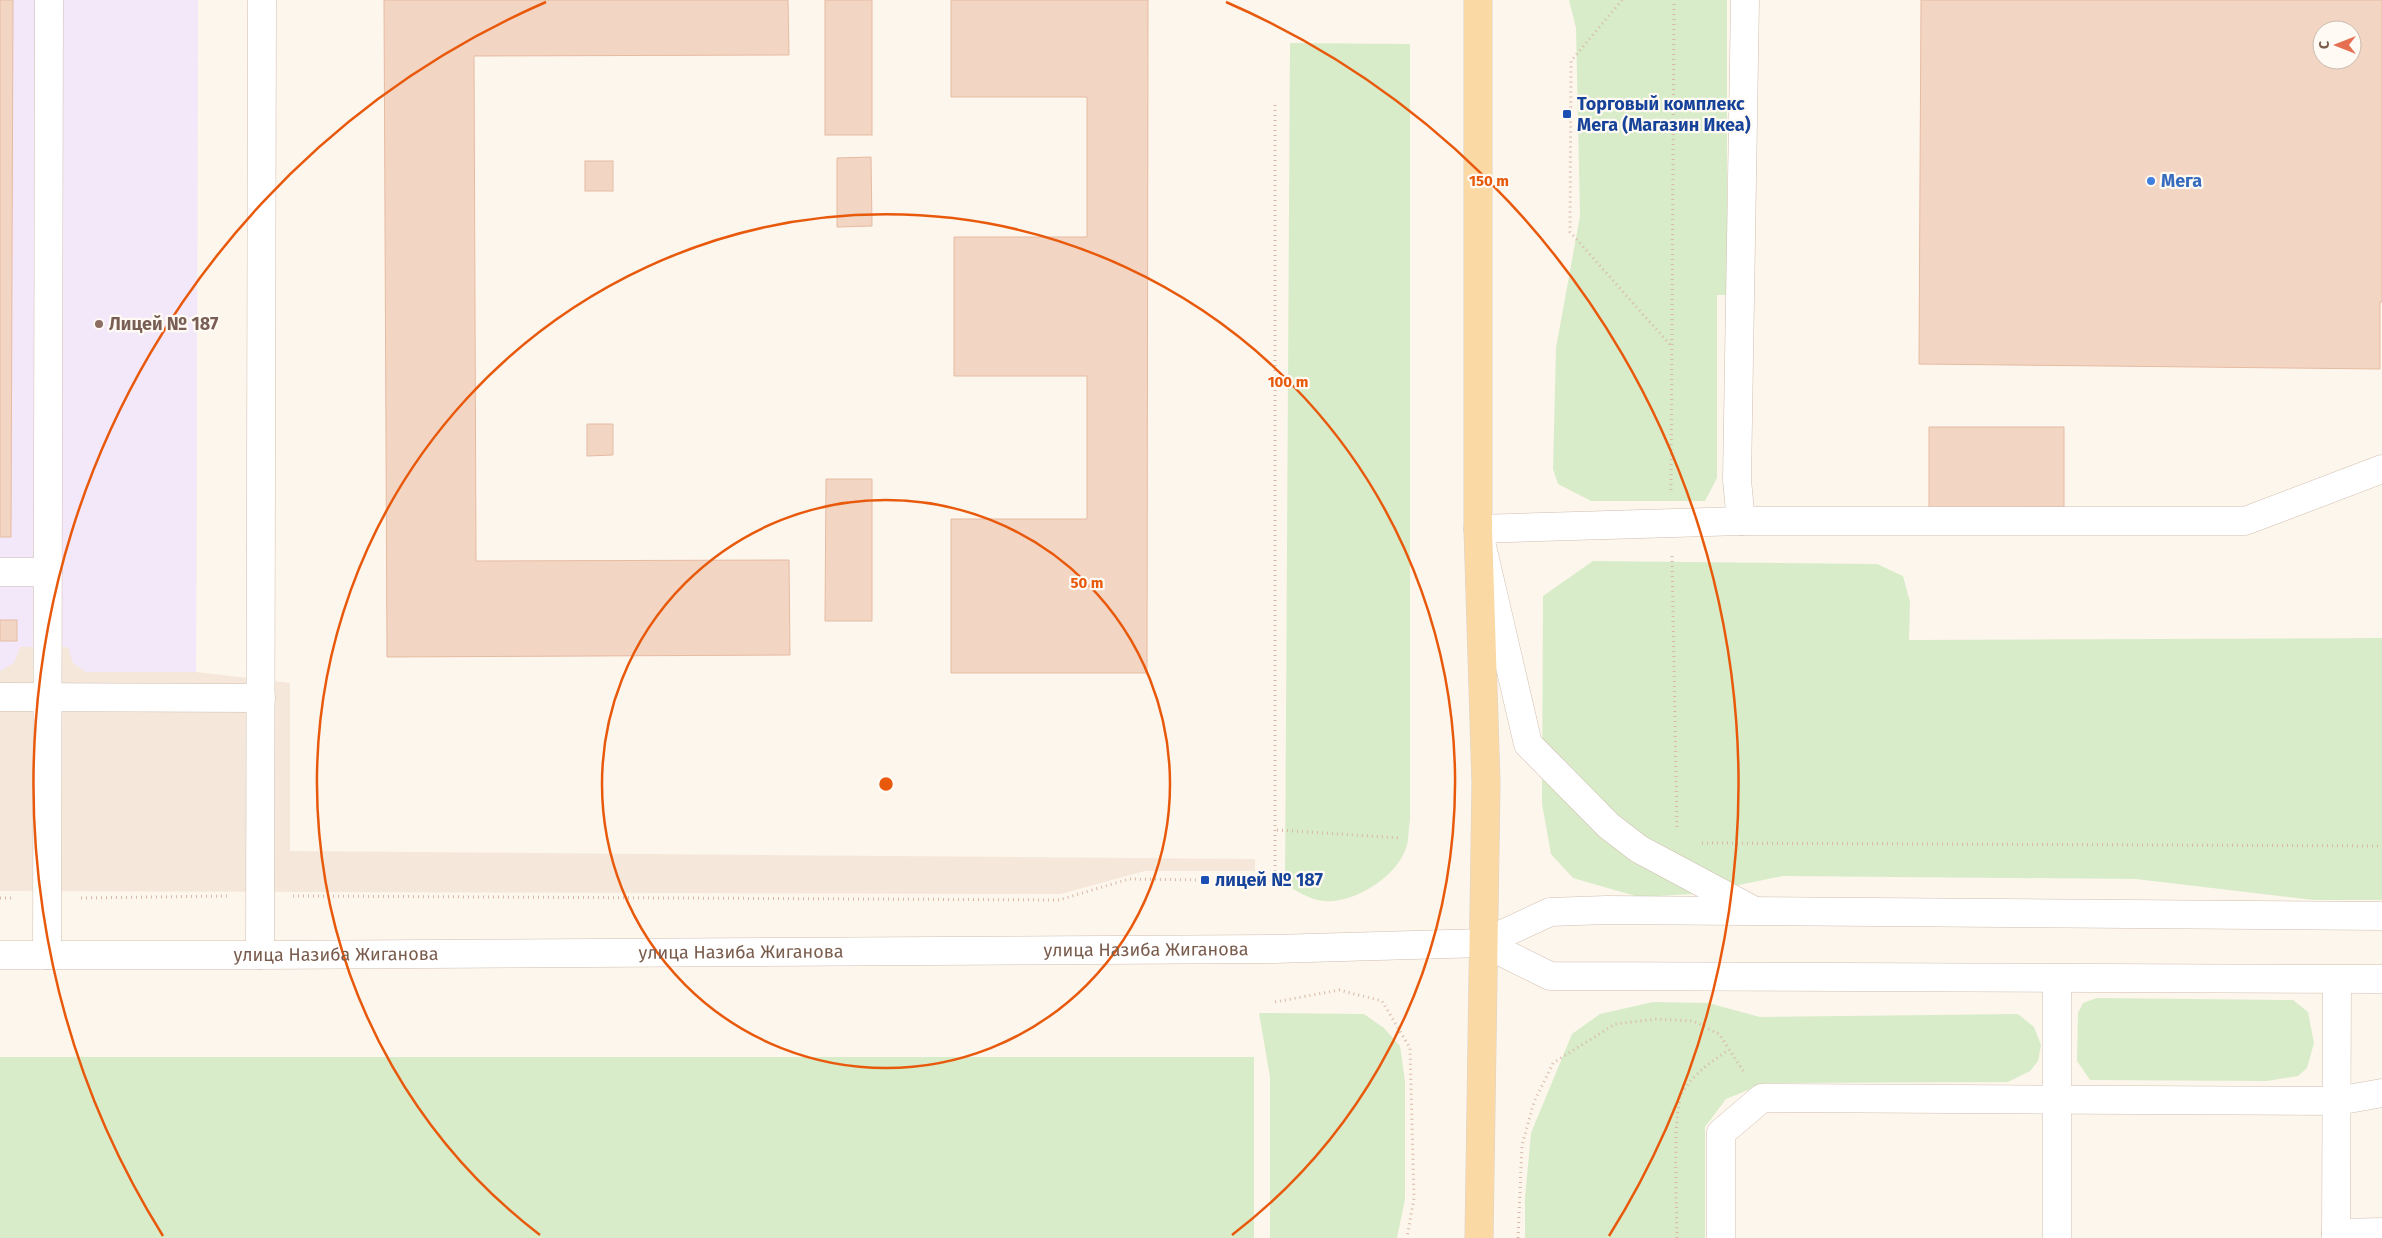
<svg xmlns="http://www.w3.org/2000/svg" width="2382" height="1238" font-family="'Fira Sans',sans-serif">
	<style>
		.residential { fill: #f5e8da }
		.education { fill: #f3e8fa }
		.green { fill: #d8ecc9 }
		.building { fill: #f3d5c3; stroke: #e6bba3; fill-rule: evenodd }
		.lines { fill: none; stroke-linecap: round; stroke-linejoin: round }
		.minor-casing { stroke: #d1beb0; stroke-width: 29 }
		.major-casing { stroke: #dad1cd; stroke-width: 29 }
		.path { stroke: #d9b8a5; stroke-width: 3; stroke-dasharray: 1 4; stroke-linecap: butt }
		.minor { stroke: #fff; stroke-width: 28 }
		.major { stroke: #fbd9a5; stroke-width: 28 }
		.ring { fill: none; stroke: #e8590c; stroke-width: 2.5 }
		.transit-dot { fill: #1a4fb4; stroke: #fffaf3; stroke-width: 2 }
		.shop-dot { fill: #3f7fe0; stroke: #fffaf3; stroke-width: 2 }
		.education-dot { fill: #8d6e63; stroke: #fffaf3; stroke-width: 2 }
		.labels { text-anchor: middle; stroke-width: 4.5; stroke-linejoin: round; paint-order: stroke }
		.transit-label { font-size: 18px; font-weight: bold; fill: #164399; stroke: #fffaf3; text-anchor: start }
		.shop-label { font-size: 18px; font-weight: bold; fill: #366cbe; stroke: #fffaf3; text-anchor: start }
		.education-label { font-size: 18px; font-weight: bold; fill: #785e54; stroke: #fffaf3; text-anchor: start }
		.street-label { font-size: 18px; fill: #7a5c4d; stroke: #fffaf3 }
		.centre { fill: #e8590c; stroke: #fffaf3; stroke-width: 2.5 }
		.ring-label { font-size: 15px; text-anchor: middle; font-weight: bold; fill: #e8590c; stroke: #fffaf3; stroke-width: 4.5; stroke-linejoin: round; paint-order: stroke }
	</style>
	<rect width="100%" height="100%" fill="#fdf6ec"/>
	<polygon class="residential" points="0,0 198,0 196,672 290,683 290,851 1255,859 1255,871 1145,871 1061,894 0,891"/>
	<polygon class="education" points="0,0 198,0 196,672 86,672 73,663 68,647 20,647 14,663 0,671"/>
	<g class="green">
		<polygon points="1569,0 1727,0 1727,295 1717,295 1717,478 1705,501 1591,501 1558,484 1553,469 1556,348 1580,216 1576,28"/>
		<path d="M1290 43 1410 44V821C1408 830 1409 843 1405 851 1394 878 1353 904 1324 901 1310 900 1297 891 1285 884Z"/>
		<polygon points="1593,561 1877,564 1903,576 1910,602 1909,640 2382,638 2382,900 2314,900 2136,879 1783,876 1695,894 1639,897 1573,878 1551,854 1542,804 1543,596"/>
		<polygon points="2097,998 2293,1000 2308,1012 2314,1043 2307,1068 2298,1076 2267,1081 2090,1080 2077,1061 2078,1013 2083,1003"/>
		<polygon points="1653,1002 1708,1003 1760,1017 2018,1014 2034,1027 2041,1045 2038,1061 2030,1071 2008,1082 1765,1083 1726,1099 1705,1127 1705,1238 1525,1238 1525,1198 1531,1133 1572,1034 1600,1014"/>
		<polygon points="1259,1013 1364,1014 1384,1028 1400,1046 1405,1081 1405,1199 1397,1238 1270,1238 1270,1077"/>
		<rect x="0" y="1057" width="1254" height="181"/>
	</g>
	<g class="building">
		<polygon points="0,0 13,0 11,537 0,537"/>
		<polygon points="384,0 788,0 789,55 474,56 476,561 789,560 790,655 387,657"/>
		<rect x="825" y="0" width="47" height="135"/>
		<polygon points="951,0 1148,0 1147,673 951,673 951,519 1087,519 1087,376 954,376 954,237 1087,237 1087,97 951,97"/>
		<path d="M1921 0H2382V302H2380V369L1919 364ZM2322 30H2352V60H2322Z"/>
		<polygon points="871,157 872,226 837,227 837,158"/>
		<rect x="585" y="161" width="28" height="30"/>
		<polygon points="587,424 613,424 613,455 587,456"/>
		<polygon points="1929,427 2064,427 2064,507 1929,508"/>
		<polygon points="826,479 872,479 872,621 825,621"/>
		<rect x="0" y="620" width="17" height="21"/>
	</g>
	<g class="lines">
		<defs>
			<g id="minor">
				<polyline points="1741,521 1737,480 1745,0"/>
				<polyline points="0,572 48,572"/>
				<polyline points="0,697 261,698"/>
				<polyline points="1753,910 1639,849 1609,826 1528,744 1478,529 1741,521 2245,521 2382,469"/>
				<polyline points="1483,943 1550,976 2382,979"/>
				<path id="s1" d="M0 955H260L1274 949 1483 943 1550 912 1606 910 2382 916"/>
				<polyline points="47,955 49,0"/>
				<polyline points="260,955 262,0"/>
				<polyline points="2057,979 2057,1238"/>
				<polyline points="2336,1233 2382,1232"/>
				<polyline points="1721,1238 1721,1133 1762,1098 2337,1101 2382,1093"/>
				<polyline points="2336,1238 2337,980"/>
			</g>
			<polyline id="major" points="1478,0 1478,529 1486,783 1479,1238"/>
		</defs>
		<use href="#minor" class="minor-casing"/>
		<use href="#major" class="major-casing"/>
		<g class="path">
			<polyline points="1622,0 1571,61 1570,232 1672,347"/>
			<polyline points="1671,490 1674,0"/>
			<polyline points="1672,556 1677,830"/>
			<polyline points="1277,830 1400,838"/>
			<polyline points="1702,843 2382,846"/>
			<polyline points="293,896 1059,900 1129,879 1275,881 1275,102"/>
			<polyline points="0,898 14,898"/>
			<polyline points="81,898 227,896"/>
			<polyline points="1275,1002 1339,990 1382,1001 1410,1048 1414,1198 1407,1238"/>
			<polyline points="1518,1238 1522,1145 1534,1102 1553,1063 1615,1024 1657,1019 1693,1021 1719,1034 1744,1072"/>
			<path d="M1677 1238C1677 1211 1672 1112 1682 1093 1694 1073 1711 1062 1729 1050"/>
		</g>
		<use href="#minor" class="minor"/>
		<use href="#major" class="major"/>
	</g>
	<g class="ring">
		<circle cx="886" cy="784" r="284"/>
		<path d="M540 1235A569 569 0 1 1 1232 1235"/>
		<path d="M163 1236A853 853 0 0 1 546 2M1226 2A853 853 0 0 1 1609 1236"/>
	</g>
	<g class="transit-dot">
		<rect x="1562" y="109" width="10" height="10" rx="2.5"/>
		<rect x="1200" y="875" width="10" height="10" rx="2.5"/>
	</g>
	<circle class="shop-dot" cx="2151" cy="181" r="5"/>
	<circle class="education-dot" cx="99" cy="324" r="5"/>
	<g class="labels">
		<g class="transit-label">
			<text x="1577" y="110">Торговый комплекс<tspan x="1577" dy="21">Мега (Магазин Икеа)</tspan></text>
			<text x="1215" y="886">лицей № 187</text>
		</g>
		<g class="shop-label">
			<text x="2161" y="187">Мега</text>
		</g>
		<g class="education-label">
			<text x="109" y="330">Лицей № 187</text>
		</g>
		<g class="street-label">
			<text dy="6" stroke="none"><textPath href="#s1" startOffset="1146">улица Назиба Жиганова</textPath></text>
			<text dy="6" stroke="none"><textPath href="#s1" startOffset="741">улица Назиба Жиганова</textPath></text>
			<text dy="6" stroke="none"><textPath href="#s1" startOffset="336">улица Назиба Жиганова</textPath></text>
		</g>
	</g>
	<circle cx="886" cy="784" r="8" class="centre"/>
	<g class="ring-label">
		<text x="1489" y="186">150 m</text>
		<text x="1288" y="387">100 m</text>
		<text x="1087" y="588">50 m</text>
	</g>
	<g transform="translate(2337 45) rotate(270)"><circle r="24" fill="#fffaf3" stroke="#cabbb1"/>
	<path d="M0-4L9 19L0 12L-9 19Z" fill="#e76f51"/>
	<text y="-8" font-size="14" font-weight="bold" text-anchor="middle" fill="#7a5c4d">С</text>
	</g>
</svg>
